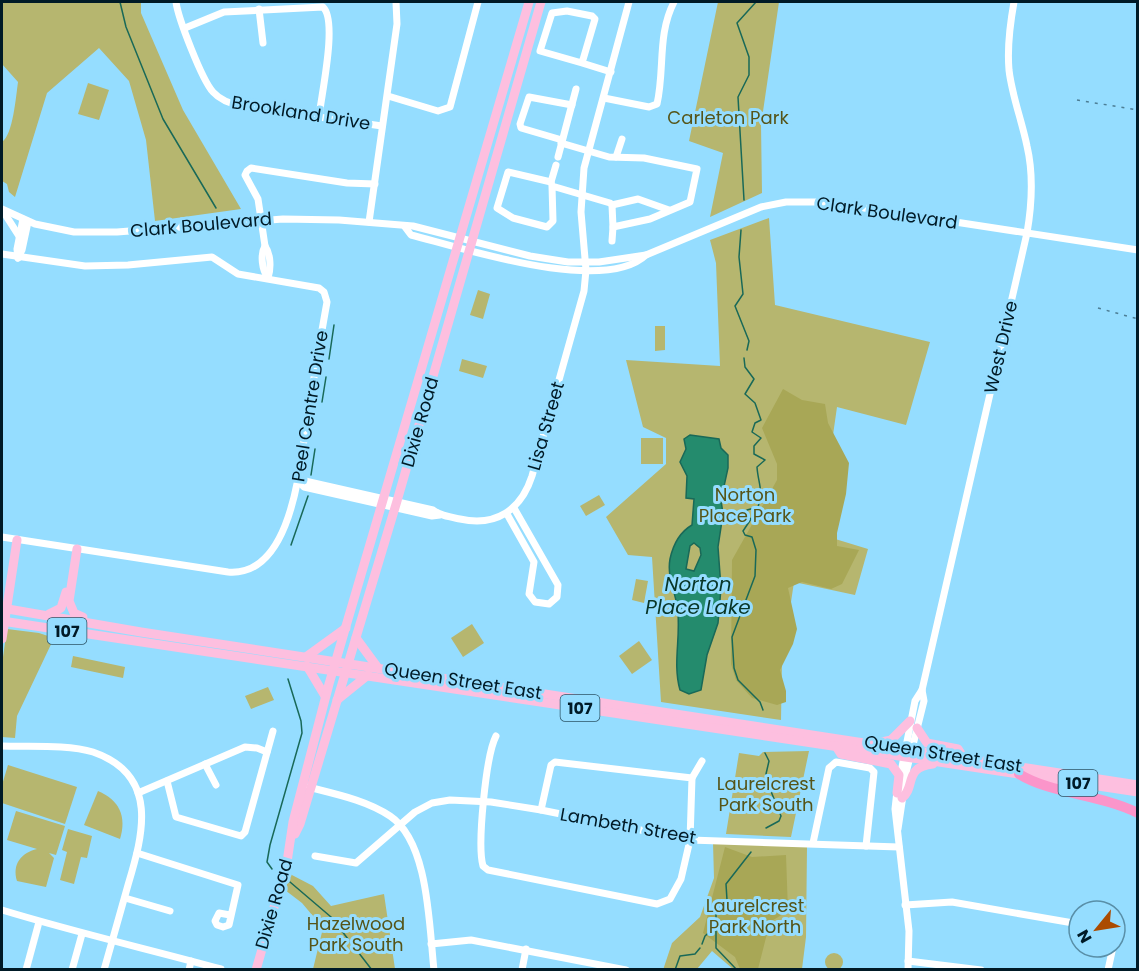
<svg xmlns="http://www.w3.org/2000/svg" width="1139" height="971" font-family="Poppins,sans-serif">
	<style>
		.green { fill: #b6b66f }
		.forest { fill: #a8a756 }
		.water { fill: #248b6d; stroke: #196958; stroke-width: 1.5; fill-rule: evenodd }
		.lines { fill: none; stroke-linecap: round; stroke-linejoin: round }
		.stream { stroke: #196958; stroke-width: 1.5 }
		.minor { stroke: #fff; stroke-width: 7 }
		.major { stroke: #fdbfdf; stroke-width: 9 }
		.highway { stroke: #fb95ca; stroke-width: 10 }
		.rail { stroke: #4d7e95; stroke-width: 1.5; stroke-dasharray: 3 6; stroke-linecap: butt }
		.labels { text-anchor: middle; stroke-width: 6; stroke-linejoin: round; paint-order: stroke }
		.shield { fill: #95ddff; stroke: #2d5467; stroke-width: 1.5 }
		.shield-label { font-size: 16px; font-weight: bold; fill: #001a26 }
		.street-label { font-size: 18px; fill: #001a26; stroke: #95ddff }
		.park-label { font-size: 18px; fill: #555418; stroke: #95ddff }
		.water-label { font-size: 20px; font-style: italic; fill: #093628; stroke: #95ddff }
	</style>
	<rect width="100%" height="100%" fill="#95ddff"/>
	<g class="green">
		<path d="M2 2H141V13L183 110 241 209 155 221 146 140 129 81 99 48 47 93 15 197 9 192 7 184 2 181V142C13 135 16 96 18 82L2 64Z"/>
		<polygon points="718,2 779,2 761,125 762,193 710,217 723,153 689,141"/>
		<polygon points="88,83 109,90 99,120 78,114"/>
		<polygon points="769,218 775,305 930,342 906,425 837,407 832,442 832,538 868,549 855,595 794,582 782,662 781,720 661,702 652,557 628,555 606,517 666,464 666,438 643,427 626,360 720,366 716,263 710,240"/>
		<polygon points="478,290 490,294 483,319 470,315"/>
		<polygon points="655,326 665,326 665,350 655,351"/>
		<polygon points="462,359 487,366 483,378 459,371"/>
		<rect x="641" y="438" width="22" height="26"/>
		<polygon points="599,495 605,505 586,516 580,506"/>
		<polygon points="636,579 648,581 644,603 632,600"/>
		<polygon points="472,624 484,643 463,657 451,638"/>
		<polygon points="7,629 39,633 54,638 17,716 15,738 2,737 2,664"/>
		<polygon points="639,641 652,660 632,674 619,656"/>
		<polygon points="73,656 125,667 123,678 71,667"/>
		<polygon points="268,687 274,700 251,709 245,696"/>
		<polygon points="809,751 791,837 726,834 739,753 759,756 763,752"/>
		<polygon points="8,765 77,787 65,824 2,803 2,785"/>
		<path d="M98 791C119 800 127 816 120 839L84 825Z"/>
		<path d="M16 811 65 826 56 855 49 853 54 858 46 887 17 881C12 864 21 853 37 849L7 840Z"/>
		<polygon points="68,829 92,836 87,858 81,857 74,884 60,880 67,852 62,850"/>
		<polygon points="713,843 807,847 806,937 802,969 733,969 712,951 697,969 663,970 672,943 700,917 714,878"/>
		<polygon points="290,874 313,886 331,906 384,894 395,969 313,969 323,928 302,903 285,890"/>
		<circle cx="834" cy="962" r="9"/>
	</g>
	<g class="forest">
		<polygon points="783,389 802,400 825,404 828,423 849,463 846,494 837,533 837,546 859,550 842,584 831,589 802,582 788,588 797,629 793,644 780,670 786,691 786,702 777,705 752,698 736,680 731,664 732,560 777,480 777,464 762,428"/>
		<polygon points="725,847 752,857 786,855 788,911 770,922 758,969 740,969 735,957 703,933"/>
	</g>
	<path class="water" d="M690 435 719 439 721 448 728 455V468L721 500 723 514 718 547 721 588 718 623 707 655 701 690 689 694 680 690C672 662 682 634 677 605 674 589 667 576 670 559 673 545 680 532 692 525L694 499 686 498 687 476 680 462 686 449 684 439ZM694 543 700 548 701 555 694 571 686 569 690 546Z"/>
	<g class="lines">
		<g class="stream">
			<polyline points="120,2 126,27 163,119 216,208"/>
			<polyline points="744,200 738,97 749,75 749,57 737,23 756,2"/>
			<polyline points="741,230 739,257 743,294 735,306 749,341 747,350"/>
			<path d="M744 358 745 367 754 379 745 394 755 403 761 420 755 423 752 432 761 438 754 446V454L765 460 757 467C758 483 764 491 758 507L747 510 745 514 751 519 743 531 745 535 752 537 756 550 755 576 732 637 734 668 738 680 760 702 763 710"/>
			<polyline points="329,359 334,325"/>
			<polyline points="322,402 326,377"/>
			<polyline points="311,475 315,449"/>
			<polyline points="291,545 308,496"/>
			<polyline points="765,753 769,761 766,774 768,784 781,816 779,821 766,828"/>
			<polyline points="272,869 267,862 270,845 302,733 301,721 288,679"/>
			<polyline points="290,882 331,917 372,970"/>
			<polyline points="702,944 705,936 717,925"/>
			<polyline points="675,970 680,956 695,954 700,948"/>
			<polyline points="737,970 716,948 716,912 717,907 727,900 726,884 751,852"/>
		</g>
		<g class="minor">
			<path d="M176 2C178 18 202 80 213 92 221 101 231 104 242 106L382 126"/>
			<polyline points="259,9 263,43"/>
			<path d="M185 28 224 12 323 7C338 21 321 96 319 117"/>
			<polyline points="582,63 540,51 552,13 567,11 592,16 595,19 582,63 611,72"/>
			<polyline points="388,96 438,111 450,107 478,2"/>
			<path d="M604 98 649 107 657 104C665 69 657 35 674 2"/>
			<polyline points="562,140 521,128 520,124 529,97 572,105"/>
			<polyline points="558,157 576,89"/>
			<polyline points="616,157 622,139"/>
			<polyline points="551,182 556,165"/>
			<polyline points="552,186 551,182 508,172 497,208 513,218 547,227 553,221 552,186 610,203 612,205 613,227 650,219 690,202 697,169 644,158 609,157 561,143"/>
			<polyline points="612,205 638,199 669,210"/>
			<polyline points="2,209 35,224 74,232 117,232 283,219 339,220 413,226 530,256 568,262 599,262 646,255"/>
			<polyline points="3,211 19,236"/>
			<polyline points="369,222 397,24 396,2"/>
			<path d="M405 227 411 235C462 248 604 295 646 255L761 207 786 202H825L1138 250"/>
			<polyline points="612,241 613,227"/>
			<path d="M265 246C260 255 262 270 268 278"/>
			<path d="M2 254 85 266 128 265 212 257 238 274 319 288 324 292 327 302C319 346 312 390 305 433 299 475 289 577 228 572L2 537"/>
			<polyline points="18,258 17,249 23,219"/>
			<polyline points="18,258 22,250 28,222"/>
			<path d="M268 278C271 269 271 254 265 246L258 199 245 175 247 171 251 168 347 183 375 184"/>
			<path d="M299 482 305 481 433 510C441 516 450 517 460 519 496 527 521 510 532 476L584 291 586 270 581 212 584 168 629 2"/>
			<polyline points="299,482 304,487 432,516 440,515"/>
			<polyline points="507,514 534,562 529,594 535,602 549,604 557,597 558,585 514,508"/>
			<path d="M496 736C486 755 477 845 483 866L488 870 657 904 670 899 681 879 690 840 692 778 555 762 551 765 541 810"/>
			<path d="M2 746C28 747 68 744 93 752 160 775 143 835 128 885 120 913 112 941 104 970"/>
			<polyline points="205,764 216,785"/>
			<polyline points="900,777 915,701 922,690"/>
			<polyline points="692,778 702,761"/>
			<polyline points="167,781 176,817 241,836 245,832 273,731"/>
			<path d="M308 787C335 794 366 800 390 816 429 842 429 926 434 970"/>
			<polyline points="897,791 895,809 909,931 908,970"/>
			<polyline points="138,793 245,747 257,748 267,752"/>
			<path d="M898 829 907 769 924 701 922 690 1027 233C1032 204 1034 176 1027 146 1022 121 1012 96 1009 70 1007 47 1010 24 1014 2"/>
			<polyline points="813,843 829,768 836,762 870,768 874,772 866,846"/>
			<polyline points="137,853 238,885 229,925 223,927 217,925 215,921 219,913 230,915"/>
			<polyline points="315,856 356,863 415,812 432,803 450,800 491,802 541,810 690,840 899,847"/>
			<polyline points="125,898 170,911"/>
			<polyline points="905,905 952,902 1079,924"/>
			<path d="M2 910C74 932 148 949 221 969"/>
			<polyline points="1115,939 1115,940"/>
			<polyline points="431,944 471,940 626,970"/>
			<polyline points="908,961 981,970"/>
			<polyline points="26,970 39,922"/>
			<polyline points="72,970 82,934"/>
			<polyline points="189,970 191,961"/>
			<polyline points="522,970 526,949"/>
			<polyline points="1108,970 1113,947"/>
		</g>
		<g class="major">
			<polyline points="77,549 69,601 74,613 83,617"/>
			<polyline points="2,608 141,632 1138,785"/>
			<polyline points="49,614 61,608 66,592"/>
			<polyline points="2,621 1138,792"/>
			<polyline points="356,638 378,668"/>
			<polyline points="2,639 17,540"/>
			<polyline points="306,657 346,628"/>
			<polyline points="307,666 325,696"/>
			<polyline points="337,700 368,675"/>
			<polyline points="917,728 927,743 958,749 963,757"/>
			<polyline points="882,742 891,740 910,721"/>
			<polyline points="836,746 841,754 891,764 899,775 897,793"/>
			<path d="M902 798C916 788 903 767 933 764"/>
			<polyline points="295,834 300,824 397,501 541,2"/>
			<polyline points="256,970 287,862 293,822 329,684 529,2"/>
		</g>
		<path class="highway" d="M1019 774C1051 794 1100 794 1138 813"/>
		<g class="rail">
			<polyline points="1077,100 1138,110"/>
			<polyline points="1098,308 1138,319"/>
		</g>
	</g>
	<g class="labels">
		<g class="shield">
			<rect x="47.5" y="618" width="39" height="26" rx="4.5"/>
			<rect x="560.5" y="695" width="39" height="26" rx="4.5"/>
			<rect x="1058.5" y="770" width="39" height="26" rx="4.5"/>
		</g>
		<g class="shield-label">
			<text x="67" y="637">107</text>
			<text x="580" y="714">107</text>
			<text x="1078" y="789">107</text>
		</g>
		<g class="street-label">
			<text transform="translate(301 113) rotate(9)" y="6">Brookland Drive</text>
			<text transform="translate(887 213) rotate(8)" y="6">Clark Boulevard</text>
			<text transform="translate(201 225) rotate(-5)" y="6">Clark Boulevard</text>
			<text transform="translate(1001 347) rotate(-77)" y="6">West Drive</text>
			<text transform="translate(310 406) rotate(-81)" y="6">Peel Centre Drive</text>
			<text transform="translate(420 422) rotate(-74)" y="6">Dixie Road</text>
			<text transform="translate(546 426) rotate(-74)" y="6">Lisa Street</text>
			<text transform="translate(463 681) rotate(9)" y="6">Queen Street East</text>
			<text transform="translate(943 754) rotate(9)" y="6">Queen Street East</text>
			<text transform="translate(628 826) rotate(10)" y="6">Lambeth Street</text>
			<text transform="translate(274 904) rotate(-74)" y="6">Dixie Road</text>
		</g>
		<g class="park-label">
			<text x="728" y="124">Carleton Park</text>
			<text x="745" y="501">Norton<tspan x="745" dy="21">Place Park</tspan></text>
			<text x="766" y="790">Laurelcrest<tspan x="766" dy="21">Park South</tspan></text>
			<text x="755" y="912">Laurelcrest<tspan x="755" dy="21">Park North</tspan></text>
			<text x="356" y="930">Hazelwood<tspan x="356" dy="21">Park South</tspan></text>
		</g>
		<g class="water-label">
			<text x="698" y="591">Norton<tspan x="698" dy="23">Place Lake</tspan></text>
		</g>
	</g>
	<rect width="1139" height="971" fill="none" stroke="#001a26" stroke-width="6"/>
	<g transform="translate(1097 929) rotate(240)"><circle r="28" fill="#95ddff" stroke="#598fa8" stroke-width="1.5"/>
	<path d="M0-4.5L10 22L0 15L-10 22Z" fill="#ab4b00"/>
	<text y="-9" font-size="16" font-weight="bold" text-anchor="middle" fill="#001a26">N</text>
	</g>
</svg>
